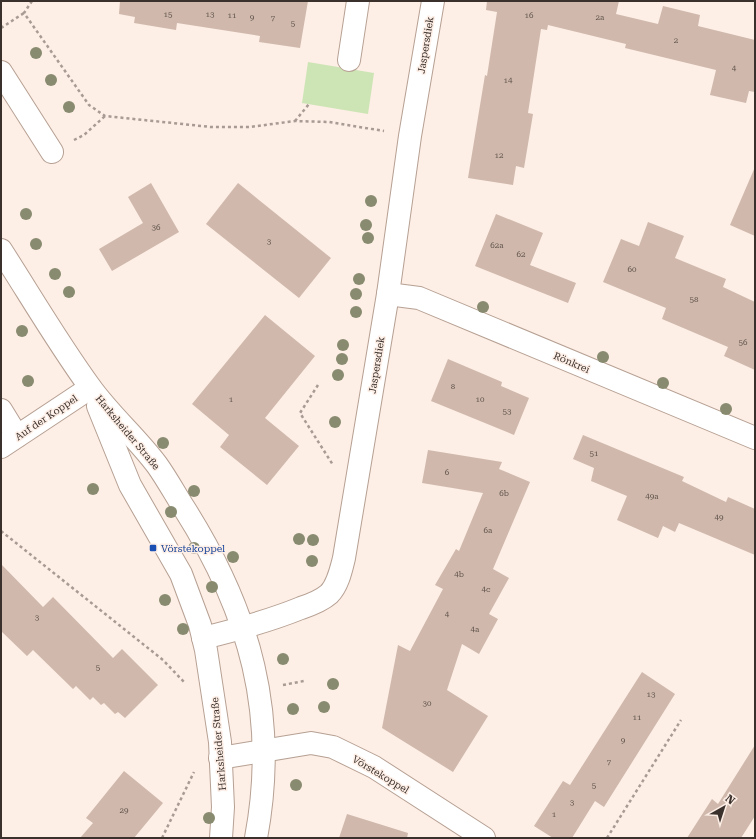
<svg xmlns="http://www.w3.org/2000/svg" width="756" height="839" font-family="'Roboto Serif',serif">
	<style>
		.green { fill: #cde5b5 }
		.building { fill: #d0b9ac }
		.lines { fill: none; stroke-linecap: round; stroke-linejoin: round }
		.minor-casing { stroke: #b6a093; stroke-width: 24 }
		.major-casing { stroke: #b6a093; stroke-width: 24 }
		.path { stroke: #a79b94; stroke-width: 2.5; stroke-dasharray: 3 3; stroke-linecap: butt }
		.minor { stroke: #fff; stroke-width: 22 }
		.major { stroke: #fff; stroke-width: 22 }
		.tree { fill: #888b70 }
		.transit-dot { fill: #1a4fb4; stroke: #fdeee6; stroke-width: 1.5 }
		.labels { text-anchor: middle; stroke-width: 3; stroke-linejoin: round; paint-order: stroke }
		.number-label { font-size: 8px; fill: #60534c }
		.street-label { font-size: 10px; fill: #3b312c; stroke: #fdeee6 }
		.transit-label { font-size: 10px; fill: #164399; stroke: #fdeee6; text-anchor: start }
	</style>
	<rect width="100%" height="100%" fill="#fdeee6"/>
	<polygon class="green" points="308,62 374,73 368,114 302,103"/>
	<g class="building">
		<polygon points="120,1 308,1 300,48 259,42 260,36 177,23 176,30 134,23 135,17 119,14"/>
		<polygon points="487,1 619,1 616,14 658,24 663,6 700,15 698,26 755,40 755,92 749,91 746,103 710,95 716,70 625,48 626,44 548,25 547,30 541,29 528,113 533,114 524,168 516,166 513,185 468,178 485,75 487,76 497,12 486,10"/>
		<polygon points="755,167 755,236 730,225"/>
		<polygon points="151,183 179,232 112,271 99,249 143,223 128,197"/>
		<polygon points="238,183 331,258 299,298 206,224"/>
		<polygon points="496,214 543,233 530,265 576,283 568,303 475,266"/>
		<polygon points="648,222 684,236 675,258 726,279 723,287 755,302 755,370 724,356 728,347 662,319 666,308 603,282 621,239 639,246"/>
		<polygon points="265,315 315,356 265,418 299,446 267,485 220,447 229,435 192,404"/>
		<polygon points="448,359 502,382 501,386 529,398 514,435 431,401"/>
		<polygon points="583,435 684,477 682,481 726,502 728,497 755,509 755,555 679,523 675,532 663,526 658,538 617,520 627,496 591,481 594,468 573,459"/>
		<polygon points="428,450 502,462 499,469 530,482 493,569 509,578 489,614 498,619 479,654 462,644 447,690 488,716 453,772 382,728 398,645 410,651 443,589 435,585 456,549 459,551 483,493 422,483"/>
		<polygon points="1,564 43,607 53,597 113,658 122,649 158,685 125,718 118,712 115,714 104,703 101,705 93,697 90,700 76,686 73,689 33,650 27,656 1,631"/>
		<polygon points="642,672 675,694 604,807 595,801 572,838 553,838 534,826 563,781 570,785"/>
		<polygon points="755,745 755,816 741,838 687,838 712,799 718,804"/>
		<polygon points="124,771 163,803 134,838 80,838 93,823 86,818"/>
		<polygon points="347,814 408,833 407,838 339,838"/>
	</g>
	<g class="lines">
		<defs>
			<g id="minor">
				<polyline points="349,60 358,1"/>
				<polyline points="1,72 52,152"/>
				<polyline points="388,294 419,298 755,438"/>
				<polyline points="1,410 17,436"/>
				<polyline points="1,447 90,388"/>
				<path d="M203 638C236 630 269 621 301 608 310 605 321 601 329 594 338 585 341 570 344 558L388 294 410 136 433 1"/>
				<polyline points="220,758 311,743 333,747 374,767 484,838"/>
			</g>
			<g id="major">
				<path d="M1 250C30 295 58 343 90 387 110 415 137 438 157 465 167 479 175 494 184 508 250 612 279 715 256 838"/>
				<polyline points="98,406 130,485 181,574 200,625 206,650 220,742 223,807 221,838"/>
			</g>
		</defs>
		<use href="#minor" class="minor-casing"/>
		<use href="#major" class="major-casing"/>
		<g class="path">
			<polyline points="32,1 24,13 89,105 105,116 211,127 250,127 295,121 329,122 384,131"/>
			<polyline points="1,28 24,13"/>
			<polyline points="295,121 309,104"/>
			<polyline points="74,140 84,135 105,116"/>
			<polyline points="318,385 300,413 333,465"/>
			<polyline points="1,531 163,660 184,682"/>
			<polyline points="283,685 304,681"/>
			<polyline points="162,838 194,772"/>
			<polyline points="607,838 681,720"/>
		</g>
		<use href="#minor" class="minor"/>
		<use href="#major" class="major"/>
	</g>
	<g class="tree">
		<circle cx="36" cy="53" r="6"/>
		<circle cx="51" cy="80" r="6"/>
		<circle cx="69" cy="107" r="6"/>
		<circle cx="371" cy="201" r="6"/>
		<circle cx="26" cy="214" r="6"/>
		<circle cx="366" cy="225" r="6"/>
		<circle cx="368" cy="238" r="6"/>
		<circle cx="36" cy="244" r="6"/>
		<circle cx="55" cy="274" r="6"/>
		<circle cx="359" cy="279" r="6"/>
		<circle cx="69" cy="292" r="6"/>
		<circle cx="356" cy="294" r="6"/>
		<circle cx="483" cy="307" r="6"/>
		<circle cx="356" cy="312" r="6"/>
		<circle cx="22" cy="331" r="6"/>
		<circle cx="343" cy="345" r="6"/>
		<circle cx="603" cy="357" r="6"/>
		<circle cx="342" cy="359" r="6"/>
		<circle cx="338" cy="375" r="6"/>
		<circle cx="28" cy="381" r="6"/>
		<circle cx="663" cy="383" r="6"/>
		<circle cx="726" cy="409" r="6"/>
		<circle cx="335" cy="422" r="6"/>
		<circle cx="163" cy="443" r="6"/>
		<circle cx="93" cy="489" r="6"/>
		<circle cx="194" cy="491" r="6"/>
		<circle cx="171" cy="512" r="6"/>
		<circle cx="299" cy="539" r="6"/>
		<circle cx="313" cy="540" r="6"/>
		<circle cx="194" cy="548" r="6"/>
		<circle cx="233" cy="557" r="6"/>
		<circle cx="312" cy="561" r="6"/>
		<circle cx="212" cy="587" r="6"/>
		<circle cx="165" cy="600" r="6"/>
		<circle cx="183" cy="629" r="6"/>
		<circle cx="283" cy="659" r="6"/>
		<circle cx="333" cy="684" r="6"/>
		<circle cx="324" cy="707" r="6"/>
		<circle cx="293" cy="709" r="6"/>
		<circle cx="296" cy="785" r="6"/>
		<circle cx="209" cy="818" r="6"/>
	</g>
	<rect class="transit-dot" x="149" y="544" width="8" height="8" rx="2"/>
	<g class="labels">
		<g class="number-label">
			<text x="168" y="17">15</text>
			<text x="210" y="17">13</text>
			<text x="232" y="18">11</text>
			<text x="529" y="18">16</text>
			<text x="252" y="20">9</text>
			<text x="600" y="20">2a</text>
			<text x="273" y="21">7</text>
			<text x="293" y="26">5</text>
			<text x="676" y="43">2</text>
			<text x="734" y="71">4</text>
			<text x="508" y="83">14</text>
			<text x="499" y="158">12</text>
			<text x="156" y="230">36</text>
			<text x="269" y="244">3</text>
			<text x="497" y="248">62a</text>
			<text x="521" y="257">62</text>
			<text x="632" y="272">60</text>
			<text x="694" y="302">58</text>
			<text x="743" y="345">56</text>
			<text x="453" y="389">8</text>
			<text x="231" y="402">1</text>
			<text x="480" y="402">10</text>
			<text x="507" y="414">53</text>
			<text x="594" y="456">51</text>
			<text x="447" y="475">6</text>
			<text x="504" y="496">6b</text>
			<text x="652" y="499">49a</text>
			<text x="719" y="520">49</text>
			<text x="488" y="533">6a</text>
			<text x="459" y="577">4b</text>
			<text x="486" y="592">4c</text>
			<text x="447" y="617">4</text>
			<text x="37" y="620">3</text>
			<text x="475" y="632">4a</text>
			<text x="98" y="670">5</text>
			<text x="651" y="697">13</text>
			<text x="427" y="706">30</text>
			<text x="637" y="720">11</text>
			<text x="623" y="743">9</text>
			<text x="609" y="765">7</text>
			<text x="594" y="788">5</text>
			<text x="572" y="805">3</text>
			<text x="124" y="813">29</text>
			<text x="554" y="817">1</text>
		</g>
		<g class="street-label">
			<text transform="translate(425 45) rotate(-81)" y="4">Jaspersdiek</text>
			<text transform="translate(572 362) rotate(23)" y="4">Rönkrei</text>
			<text transform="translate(376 365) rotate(-81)" y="4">Jaspersdiek</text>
			<text transform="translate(46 417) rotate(-34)" y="4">Auf der Koppel</text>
			<text transform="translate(128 432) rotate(50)" y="4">Harksheider Straße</text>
			<text transform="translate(218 744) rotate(-95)" y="4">Harksheider Straße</text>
			<text transform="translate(381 774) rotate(31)" y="4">Vörstekoppel</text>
		</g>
		<g class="transit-label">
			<text x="161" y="552">Vörstekoppel</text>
		</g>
	</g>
	<rect width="756" height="839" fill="none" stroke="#3b312c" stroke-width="4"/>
	<g transform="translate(724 807) rotate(39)" stroke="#fdeee6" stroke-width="3" paint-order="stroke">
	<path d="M0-3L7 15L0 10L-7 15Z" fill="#3b312c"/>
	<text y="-6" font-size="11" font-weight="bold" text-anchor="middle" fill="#3b312c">N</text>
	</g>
</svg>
